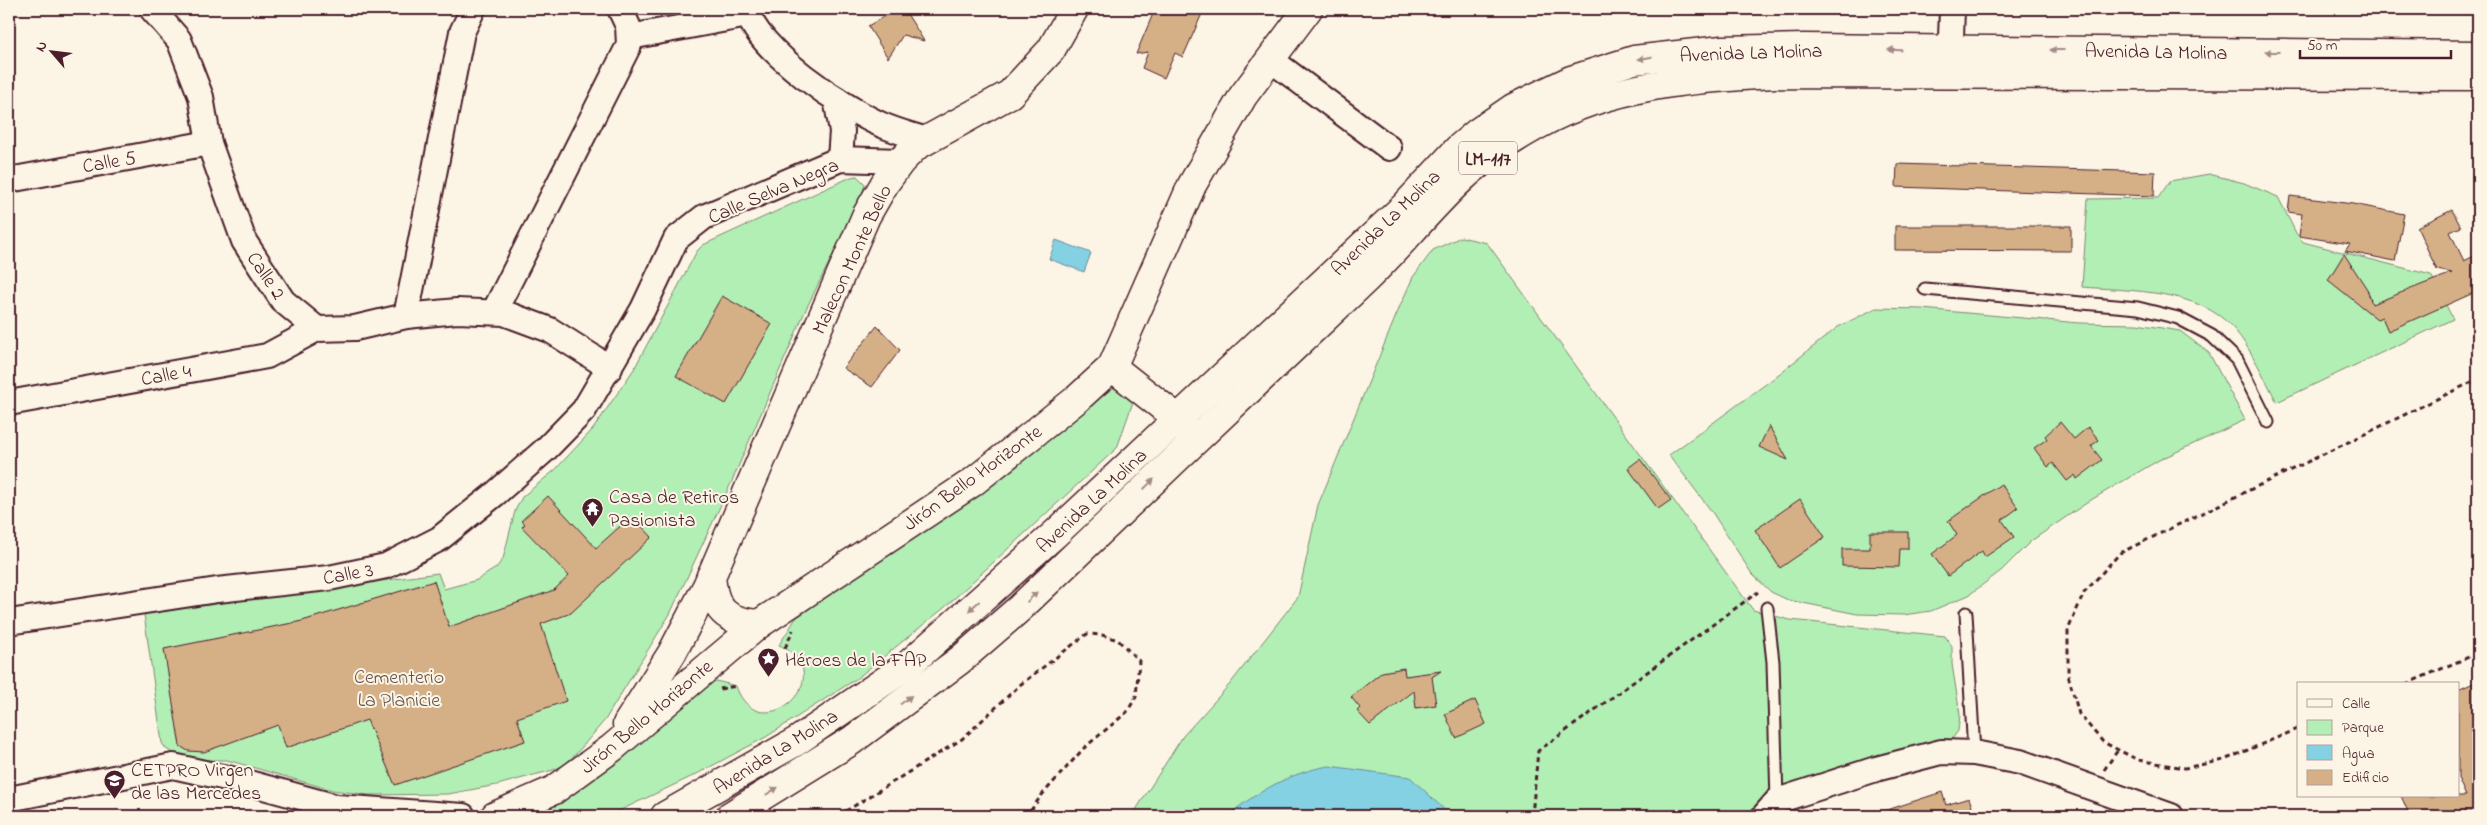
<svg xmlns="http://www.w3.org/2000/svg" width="2487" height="825" font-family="'Indie Flower',sans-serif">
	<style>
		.green { fill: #b2efb5; stroke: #7e8770 }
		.water { fill: #84d1e3; stroke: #6d8a99 }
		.building { fill: #d5b087; stroke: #4a1f2b }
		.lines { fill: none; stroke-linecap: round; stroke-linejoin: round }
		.lane-casing { stroke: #4a1f2b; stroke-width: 15 }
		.street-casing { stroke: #4a1f2b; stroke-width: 28 }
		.secondary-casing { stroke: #4a1f2b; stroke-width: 31 }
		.primary-casing { stroke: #4a1f2b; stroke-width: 31 }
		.path { stroke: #4a1f2b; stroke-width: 3; stroke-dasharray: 5 4; stroke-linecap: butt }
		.lane { stroke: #fcf5e5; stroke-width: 11 }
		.street { stroke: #fcf5e5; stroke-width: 24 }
		.secondary { stroke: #fcf5e5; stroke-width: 28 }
		.primary { stroke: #fcf5e5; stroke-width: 28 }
		.oneway { fill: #a38a88 }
		.labels { text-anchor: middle; stroke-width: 4; stroke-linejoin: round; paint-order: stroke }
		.shield { fill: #fcf5e5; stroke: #7f5f63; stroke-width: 1 }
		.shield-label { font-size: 19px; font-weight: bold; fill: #4a1f2b }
		.street-label { font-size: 20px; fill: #4a1f2b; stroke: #fcf5e5 }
		.poi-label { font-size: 20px; fill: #4a1f2b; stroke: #fcf5e5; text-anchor: start }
		.park-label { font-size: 20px; fill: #64534e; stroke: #fcf5e5 }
	</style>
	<rect width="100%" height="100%" fill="#fcf5e5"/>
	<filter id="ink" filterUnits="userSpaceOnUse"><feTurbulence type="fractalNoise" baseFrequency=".02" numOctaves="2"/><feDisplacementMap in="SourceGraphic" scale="10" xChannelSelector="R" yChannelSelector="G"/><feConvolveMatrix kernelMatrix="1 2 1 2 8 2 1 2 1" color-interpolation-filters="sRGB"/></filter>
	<g filter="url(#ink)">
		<g class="green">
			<path d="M2209 174 2244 183 2278 197 2296 233 2303 242 2431 275 2453 319 2277 402C2264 378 2252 350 2234 329 2199 289 2131 291 2082 287L2088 199 2158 198 2170 181Z"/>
			<polygon points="857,176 865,184 861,198 806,309 732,481 670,614 605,720 576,754 564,765 553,770 497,785 448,794 369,795 332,790 227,760 202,760 177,755 166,749 162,743 144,614 438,573 444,589 477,580 496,568 503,559 515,511 522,497 555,470 593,429 634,369 697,251 703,245 851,177"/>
			<polygon points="1461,237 1487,243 1753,610 1790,620 1945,636 1952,646 1952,664 1960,715 1958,731 1949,743 1834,773 1758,803 1745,816 1132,816 1183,736 1230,684 1298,597 1318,505 1400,306 1413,277 1433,250"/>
			<polygon points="1876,308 1922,309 2079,323 2137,324 2180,331 2209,353 2245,420 2159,460 2091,500 2031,541 2002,570 1969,595 1931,611 1903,615 1857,614 1788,600 1771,592 1752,574 1712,512 1669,455 1770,381 1838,327"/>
			<path d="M1120 383 1135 396 1117 448 944 608 856 679 766 737 693 776 608 816H539L708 679 736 686C759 752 845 675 779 645L796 618 978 489Z"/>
		</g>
		<g class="water">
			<polygon points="1056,240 1091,253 1084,272 1049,259"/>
			<path d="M1329 766 1410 777 1451 816H1227C1257 792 1291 772 1329 766Z"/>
		</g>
		<g class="building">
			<polygon points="896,9 904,9 924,41 903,35 888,58 868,26"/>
			<polygon points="1155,9 1204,9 1183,57 1175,53 1164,78 1142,68 1148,52 1136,54"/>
			<polygon points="1897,164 2155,172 2154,196 1896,187"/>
			<polygon points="2290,196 2353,204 2404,214 2395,261 2345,251 2350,244 2299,236 2302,214 2288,212"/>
			<polygon points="2452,210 2461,227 2450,232 2464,261 2474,256 2478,262 2478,291 2388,331 2382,317 2377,319 2328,280 2344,254 2367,289 2372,304 2452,273 2437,270 2417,227"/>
			<polygon points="1895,226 2071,226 2071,251 1895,250"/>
			<polygon points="722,296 772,324 726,404 676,376"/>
			<polygon points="877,326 900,350 872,387 843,368"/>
			<polygon points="2060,422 2074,439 2088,427 2099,440 2091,446 2102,460 2077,479 2075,475 2067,481 2053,463 2048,467 2034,448 2047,439 2045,436"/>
			<polygon points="1769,426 1788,460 1759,447"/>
			<polygon points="1640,459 1671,500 1658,509 1628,468"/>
			<polygon points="2001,484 2018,508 2002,520 2014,537 1985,557 1982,551 1948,576 1932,554 1957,535 1948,521"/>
			<polygon points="548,496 596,548 627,520 634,518 652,537 571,613 541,624 566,701 517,718 525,741 395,785 367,720 286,748 278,725 204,752 188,751 180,746 164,649 302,621 434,581 449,627 554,590 569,576 522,527 525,524 521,521"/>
			<polygon points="1800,499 1825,537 1780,568 1755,530"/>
			<polygon points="1870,532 1908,532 1908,549 1900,549 1899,567 1842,566 1842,549 1870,549"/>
			<polygon points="1404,668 1405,676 1441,671 1432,677 1436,705 1416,708 1414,691 1370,725 1357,711 1360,708 1351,697 1382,672"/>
			<polygon points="2478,681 2478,816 2410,816 2401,796 2466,796 2458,778 2458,690"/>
			<polygon points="1475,700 1486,724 1456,738 1445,714"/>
			<polygon points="1942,792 1946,805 1969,798 1975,816 1879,816 1878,813"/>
		</g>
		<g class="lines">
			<defs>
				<g id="lane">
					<polyline points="1925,289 2138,308 2178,318 2212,336 2237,360 2268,422"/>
					<polyline points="1767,608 1773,662 1777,801"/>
					<polyline points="1966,613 1974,753"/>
				</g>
				<g id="street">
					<polyline points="152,9 179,40 201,97 209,143 244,241 283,301 317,329 355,328 406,316 457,311 504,313 550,330 610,368"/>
					<path d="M747 9C754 49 845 109 882 125 896 131 911 135 926 140"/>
					<polyline points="630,37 748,15"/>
					<polyline points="1270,59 1389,148"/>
					<polyline points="1950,67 1952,9"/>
					<polyline points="836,99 842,131 840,159"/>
					<polyline points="9,180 209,143"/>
					<polyline points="494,312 629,45 628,26 620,9"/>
					<polyline points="406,316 462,32 473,9"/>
					<polyline points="9,403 267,356 317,329"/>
					<polyline points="9,622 217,590 329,578 386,566 439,539 495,494 546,449 584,410 643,309 676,239 704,217 840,159 901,161"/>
					<polyline points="9,799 173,766 249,783 337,807 463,816"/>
					<polyline points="1764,816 1777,801 1876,769 1941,752 1974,753 2020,762 2171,816"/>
				</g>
				<g id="secondary">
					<polyline points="1112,367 1173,415 1192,437"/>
					<path d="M711 576C714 610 725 621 759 624"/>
					<polyline points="627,724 672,653 707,586 866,216 885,183 901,161 916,146 1010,94 1051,50 1074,9"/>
					<polyline points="495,816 554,790 612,748 759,624 973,482 1077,399 1112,367 1192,185 1243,96 1308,9"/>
				</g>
				<g id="primary">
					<polyline points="665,816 797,741 908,665 1056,533 1404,207 1458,149 1478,132 1513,108 1571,80 1634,60 1722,50 1804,48 2478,55"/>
					<path d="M730 816 851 741 960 660 1019 609C1135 498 1250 388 1367 278 1398 248 1425 214 1456 184 1479 161 1509 141 1538 125 1609 85 1695 78 1775 74L2478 76"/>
				</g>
			</defs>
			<use href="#lane" class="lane-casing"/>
			<use href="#street" class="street-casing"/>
			<use href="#secondary" class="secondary-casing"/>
			<use href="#primary" class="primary-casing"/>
			<g class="path">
				<polyline points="785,648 793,630"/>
				<polyline points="2406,684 2478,653"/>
				<polyline points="720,689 736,686"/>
				<polyline points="2298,729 2224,760 2185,768 2138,760 2103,742 2079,714 2068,675 2068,630 2084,593 2120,553 2478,379"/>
				<polyline points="2104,770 2118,750"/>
				<polyline points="838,816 962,739 1021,684 1087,634 1102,635 1118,640 1139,661 1136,697 1127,712 1084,748 1041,796 1027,816"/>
				<polyline points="1532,816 1538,751 1758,592"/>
			</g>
			<use href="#lane" class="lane"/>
			<use href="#street" class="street"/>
			<use href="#secondary" class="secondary"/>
			<use href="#primary" class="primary"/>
		</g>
		<defs><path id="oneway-solid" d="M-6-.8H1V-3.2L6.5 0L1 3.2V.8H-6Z" transform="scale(1.25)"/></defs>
		<g class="oneway">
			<use href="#oneway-solid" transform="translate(1895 50) rotate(-179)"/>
			<use href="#oneway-solid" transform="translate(2057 50) rotate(180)"/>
			<use href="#oneway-solid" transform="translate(2272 52) rotate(-180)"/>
			<use href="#oneway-solid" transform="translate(1645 58) rotate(171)"/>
			<use href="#oneway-solid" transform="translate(1149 484) rotate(-44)"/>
			<use href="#oneway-solid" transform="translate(1032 597) rotate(-44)"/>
			<use href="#oneway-solid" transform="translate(974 606) rotate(138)"/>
			<use href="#oneway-solid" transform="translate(906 700) rotate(-37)"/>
			<use href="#oneway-solid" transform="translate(772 791) rotate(-32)"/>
		</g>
	</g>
	<defs>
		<symbol id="temple-pin" viewBox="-11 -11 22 30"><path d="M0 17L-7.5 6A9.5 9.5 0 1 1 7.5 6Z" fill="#4a1f2b" stroke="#fcf5e5"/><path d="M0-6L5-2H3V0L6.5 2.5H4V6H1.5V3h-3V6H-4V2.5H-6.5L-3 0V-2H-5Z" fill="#fff"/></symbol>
		<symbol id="sight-pin" viewBox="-11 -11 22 30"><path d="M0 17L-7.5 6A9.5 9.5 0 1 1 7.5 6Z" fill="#4a1f2b" stroke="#fcf5e5"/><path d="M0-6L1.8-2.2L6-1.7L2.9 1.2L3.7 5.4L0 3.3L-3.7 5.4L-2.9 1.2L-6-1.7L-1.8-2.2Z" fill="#fff"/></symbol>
		<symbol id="school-pin" viewBox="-11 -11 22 30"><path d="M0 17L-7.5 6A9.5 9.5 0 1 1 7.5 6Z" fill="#4a1f2b" stroke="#fcf5e5"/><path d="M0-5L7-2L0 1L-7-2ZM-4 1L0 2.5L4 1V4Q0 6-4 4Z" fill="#fff"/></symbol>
	</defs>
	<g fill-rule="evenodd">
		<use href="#temple-pin" x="580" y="496" width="25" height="34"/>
		<use href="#sight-pin" x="756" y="646" width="25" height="34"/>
		<use href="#school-pin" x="102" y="768" width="25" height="34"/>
	</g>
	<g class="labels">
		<rect class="shield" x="1459" y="141.5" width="58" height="33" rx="4"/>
		<g class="shield-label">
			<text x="1488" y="165">LM-117</text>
		</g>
		<g class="street-label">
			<text transform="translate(2156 51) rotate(1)" y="7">Avenida La Molina</text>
			<text transform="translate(1751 52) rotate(-2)" y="7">Avenida La Molina</text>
			<text transform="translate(109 161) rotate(-10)" y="7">Calle 5</text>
			<text transform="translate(773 190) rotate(-23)" y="7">Calle Selva Negra</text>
			<text transform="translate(1385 222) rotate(-44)" y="7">Avenida La Molina</text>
			<text transform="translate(851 259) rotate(-65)" y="7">Malecon Monte Bello</text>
			<text transform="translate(267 275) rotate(56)" y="7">Calle 2</text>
			<text transform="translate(166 374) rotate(-10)" y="7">Calle 4</text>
			<text transform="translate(972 477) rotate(-36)" y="7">Jirón Bello Horizonte</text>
			<text transform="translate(1091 500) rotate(-43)" y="7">Avenida La Molina</text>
			<text transform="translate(348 573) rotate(-10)" y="7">Calle 3</text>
			<text transform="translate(646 716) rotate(-40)" y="7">Jirón Bello Horizonte</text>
			<text transform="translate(775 751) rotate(-32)" y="7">Avenida La Molina</text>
		</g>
		<g class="poi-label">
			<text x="609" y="503">Casa de Retiros<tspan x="609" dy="23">Pasionista</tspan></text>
			<text x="785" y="666">Héroes de la FAP</text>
			<text x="131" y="776">CETPRO Virgen<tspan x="131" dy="23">de las Mercedes</tspan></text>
		</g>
		<g class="park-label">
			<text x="399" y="683">Cementerio<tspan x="399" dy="23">La Planicie</tspan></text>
		</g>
	</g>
	<rect width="2487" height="825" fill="none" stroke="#fcf5e5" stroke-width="30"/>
	<rect x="15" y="15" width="2457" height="795" fill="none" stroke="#4a1f2b" stroke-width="2" filter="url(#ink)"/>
	<rect x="2297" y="682" width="162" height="115" fill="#fcf5e5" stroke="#b59f9b"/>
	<rect x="2307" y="699" width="25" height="8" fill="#fcf5e5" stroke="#b59f9b"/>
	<text x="2342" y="708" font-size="15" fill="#4a1f2b">Calle</text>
	<rect x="2307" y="720" width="25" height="15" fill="#b2efb5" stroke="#b59f9b"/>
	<text x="2342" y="732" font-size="15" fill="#4a1f2b">Parque</text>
	<rect x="2307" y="745" width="25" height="15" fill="#84d1e3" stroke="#b59f9b"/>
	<text x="2342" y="758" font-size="15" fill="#4a1f2b">Agua</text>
	<rect x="2307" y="770" width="25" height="15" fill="#d5b087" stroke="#b59f9b"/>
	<text x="2342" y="782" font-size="15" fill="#4a1f2b">Edificio</text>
	<g transform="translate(52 52) rotate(298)" stroke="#fcf5e5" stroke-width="4" paint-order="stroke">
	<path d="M0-4L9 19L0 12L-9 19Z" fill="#4a1f2b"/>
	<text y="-8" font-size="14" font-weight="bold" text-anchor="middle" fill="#4a1f2b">N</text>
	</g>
	<path d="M2300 50v8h151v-8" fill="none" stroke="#4a1f2b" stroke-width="2.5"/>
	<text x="2307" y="50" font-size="15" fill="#4a1f2b" stroke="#fcf5e5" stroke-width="4" paint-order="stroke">50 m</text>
</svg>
